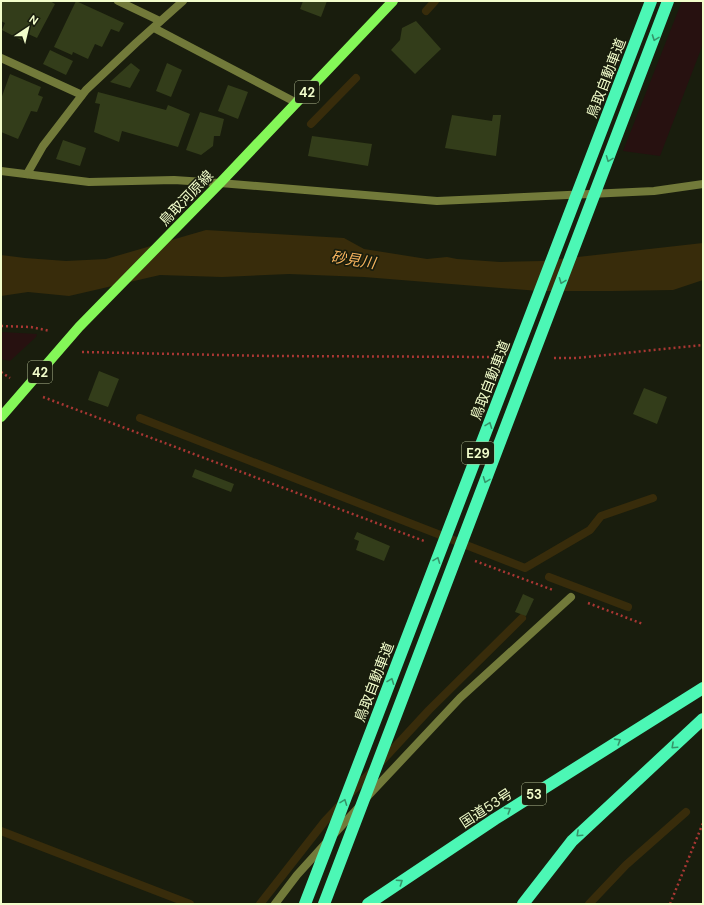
<svg xmlns="http://www.w3.org/2000/svg" width="704" height="905" font-family="'DM Sans','Noto Sans JP',sans-serif">
	<style>
		.green { fill: #271110 }
		.water { fill: #382c0b }
		.lines { fill: none; stroke-linecap: round; stroke-linejoin: round }
		.stream { stroke: #382c0b; stroke-width: 8 }
		.building { fill: #333d1a }
		.path { stroke: #a93733; stroke-width: 2.5; stroke-dasharray: 2 3; stroke-linecap: butt }
		.lane { stroke: #727a3a; stroke-width: 8 }
		.street { stroke: #727a3a; stroke-width: 8 }
		.primary { stroke: #84f758; stroke-width: 10 }
		.highway { stroke: #4cf7b5; stroke-width: 12 }
		.highway-bridge { stroke: #4cf7b5; stroke-width: 12 }
		.oneway { stroke: #359569 }
		.labels { text-anchor: middle; stroke-width: 3.5; stroke-linejoin: round; paint-order: stroke }
		.shield { fill: #191d0d; stroke: #b1ba92; stroke-width: 1 }
		.shield-label { font-size: 13px; font-weight: bold; fill: #f2fdcb }
		.street-label { font-size: 14px; fill: #f2fdcb; stroke: #191d0d }
		.water-label { font-size: 15px; font-style: italic; fill: #f8b45e; stroke: #191d0d }
	</style>
	<rect width="100%" height="100%" fill="#191d0d"/>
	<g class="green">
		<polygon points="682,1 703,1 703,44 660,156 623,151"/>
		<polygon points="1,332 37,334 36,337 10,361 1,359"/>
	</g>
	<polygon class="water" points="206,230 344,238 364,249 427,259 447,257 457,259 500,262 542,261 703,243 703,280 673,290 613,291 539,291 364,277 289,274 222,277 160,275 69,296 28,292 1,296 1,255 25,258 66,261 106,259"/>
	<g class="lines">
		<g class="stream">
			<polyline points="426,11 435,1"/>
			<polyline points="311,124 356,78"/>
			<polyline points="140,418 525,568 590,530 601,516 653,498"/>
			<polyline points="549,577 628,607"/>
			<polyline points="381,762 429,710 522,618"/>
			<polyline points="349,795 373,770"/>
			<polyline points="1,831 190,904"/>
			<polyline points="260,904 325,821 341,804"/>
			<polyline points="589,904 626,865 686,812"/>
		</g>
	</g>
	<g class="building">
		<polygon points="2,1 50,1 55,4 37,38 26,33 23,41 2,30 5,23 1,21 1,4"/>
		<polygon points="76,1 124,23 119,32 111,29 102,47 95,44 88,59 73,52 72,55 54,47"/>
		<polygon points="303,1 327,1 321,17 300,9"/>
		<polygon points="416,21 441,49 415,74 391,50 400,40 402,28"/>
		<polygon points="50,50 73,61 66,75 43,64"/>
		<polygon points="131,63 140,70 130,88 110,82"/>
		<polygon points="167,63 182,70 171,97 156,91"/>
		<polygon points="10,74 41,87 38,95 43,97 37,112 31,111 18,139 1,132 1,99"/>
		<polygon points="228,85 248,92 238,119 218,111"/>
		<polygon points="98,92 166,110 168,105 190,114 178,147 122,131 119,142 94,132 100,104 95,103"/>
		<polygon points="200,112 224,119 220,136 214,136 213,146 201,155 186,150"/>
		<polygon points="452,115 492,121 493,115 501,115 496,156 445,148"/>
		<polygon points="312,136 372,144 368,166 308,156"/>
		<polygon points="63,140 86,148 80,166 56,159"/>
		<polygon points="99,371 119,379 108,407 88,400"/>
		<polygon points="644,388 667,397 657,424 633,414"/>
		<polygon points="195,469 234,484 231,492 192,477"/>
		<polygon points="357,532 390,546 384,561 356,550 359,541 354,539"/>
		<polygon points="523,594 534,599 526,616 515,612"/>
	</g>
	<g class="lines">
		<g class="path">
			<polyline points="1,326 31,327 50,331"/>
			<polyline points="82,352 269,356 493,357"/>
			<polyline points="554,358 576,358 703,345"/>
			<polyline points="1,372 10,378"/>
			<polyline points="43,397 424,541"/>
			<polyline points="475,561 553,590"/>
			<polyline points="588,603 643,624"/>
			<polyline points="670,904 703,823"/>
		</g>
		<polyline class="lane" points="118,1 160,21"/>
		<g class="street">
			<polyline points="154,28 297,103"/>
			<polyline points="1,58 82,95"/>
			<polyline points="1,171 89,182 174,180 220,183 437,201 654,191 703,184"/>
			<polyline points="27,174 43,146 86,90 136,43 183,1"/>
			<polyline points="367,797 460,698 571,597"/>
			<polyline points="335,833 358,808"/>
			<polyline points="275,904 297,875 326,843"/>
		</g>
		<polyline class="primary" points="1,417 79,327 220,183 393,1"/>
		<g class="highway">
			<polyline points="368,904 495,819 703,688"/>
			<polyline points="523,904 572,841 703,719"/>
		</g>
		<g class="highway-bridge">
			<polyline points="305,904 651,1"/>
			<polyline points="324,904 668,1"/>
		</g>
	</g>
	<defs><path id="oneway-chevron" d="M-2-3.5L2.5 0L-2 3.5" fill="none" stroke-width="1.6" stroke-linecap="round" stroke-linejoin="round"/></defs>
	<g class="oneway">
		<use href="#oneway-chevron" transform="translate(655 38) rotate(110)"/>
		<use href="#oneway-chevron" transform="translate(609 159) rotate(111)"/>
		<use href="#oneway-chevron" transform="translate(562 281) rotate(111)"/>
		<use href="#oneway-chevron" transform="translate(489 425) rotate(-69)"/>
		<use href="#oneway-chevron" transform="translate(486 480) rotate(111)"/>
		<use href="#oneway-chevron" transform="translate(437 560) rotate(-69)"/>
		<use href="#oneway-chevron" transform="translate(391 681) rotate(-69)"/>
		<use href="#oneway-chevron" transform="translate(618 741) rotate(-32)"/>
		<use href="#oneway-chevron" transform="translate(674 746) rotate(137)"/>
		<use href="#oneway-chevron" transform="translate(344 802) rotate(-69)"/>
		<use href="#oneway-chevron" transform="translate(508 810) rotate(-32)"/>
		<use href="#oneway-chevron" transform="translate(579 834) rotate(137)"/>
		<use href="#oneway-chevron" transform="translate(400 882) rotate(-34)"/>
	</g>
	<g class="labels">
		<g class="shield">
			<rect x="295" y="81" width="24" height="22" rx="3"/>
			<rect x="28" y="361" width="24" height="22" rx="3"/>
			<rect x="462" y="442" width="32" height="22" rx="3"/>
			<rect x="522" y="783" width="24" height="22" rx="3"/>
		</g>
		<g class="shield-label">
			<text x="307" y="97">42</text>
			<text x="40" y="377">42</text>
			<text x="478" y="458">E29</text>
			<text x="534" y="799">53</text>
		</g>
		<g class="street-label">
			<text transform="translate(606 78) rotate(-69)" y="5">鳥取自動車道</text>
			<text transform="translate(186 198) rotate(-46)" y="5">鳥取河原線</text>
			<text transform="translate(490 380) rotate(-69)" y="5">鳥取自動車道</text>
			<text transform="translate(374 682) rotate(-69)" y="5">鳥取自動車道</text>
			<text transform="translate(486 808) rotate(-33)" y="5">国道53号</text>
		</g>
		<g class="water-label">
			<text transform="translate(353 260) rotate(9)" y="5">砂見川</text>
		</g>
	</g>
	<rect width="704" height="905" fill="none" stroke="#f2fdcb" stroke-width="4"/>
	<g transform="translate(28 28) rotate(35)" stroke="#191d0d" stroke-width="3" paint-order="stroke">
	<path d="M0-3L7 15L0 10L-7 15Z" fill="#f2fdcb"/>
	<text y="-6" font-size="11" font-weight="bold" text-anchor="middle" fill="#f2fdcb">N</text>
	</g>
</svg>
